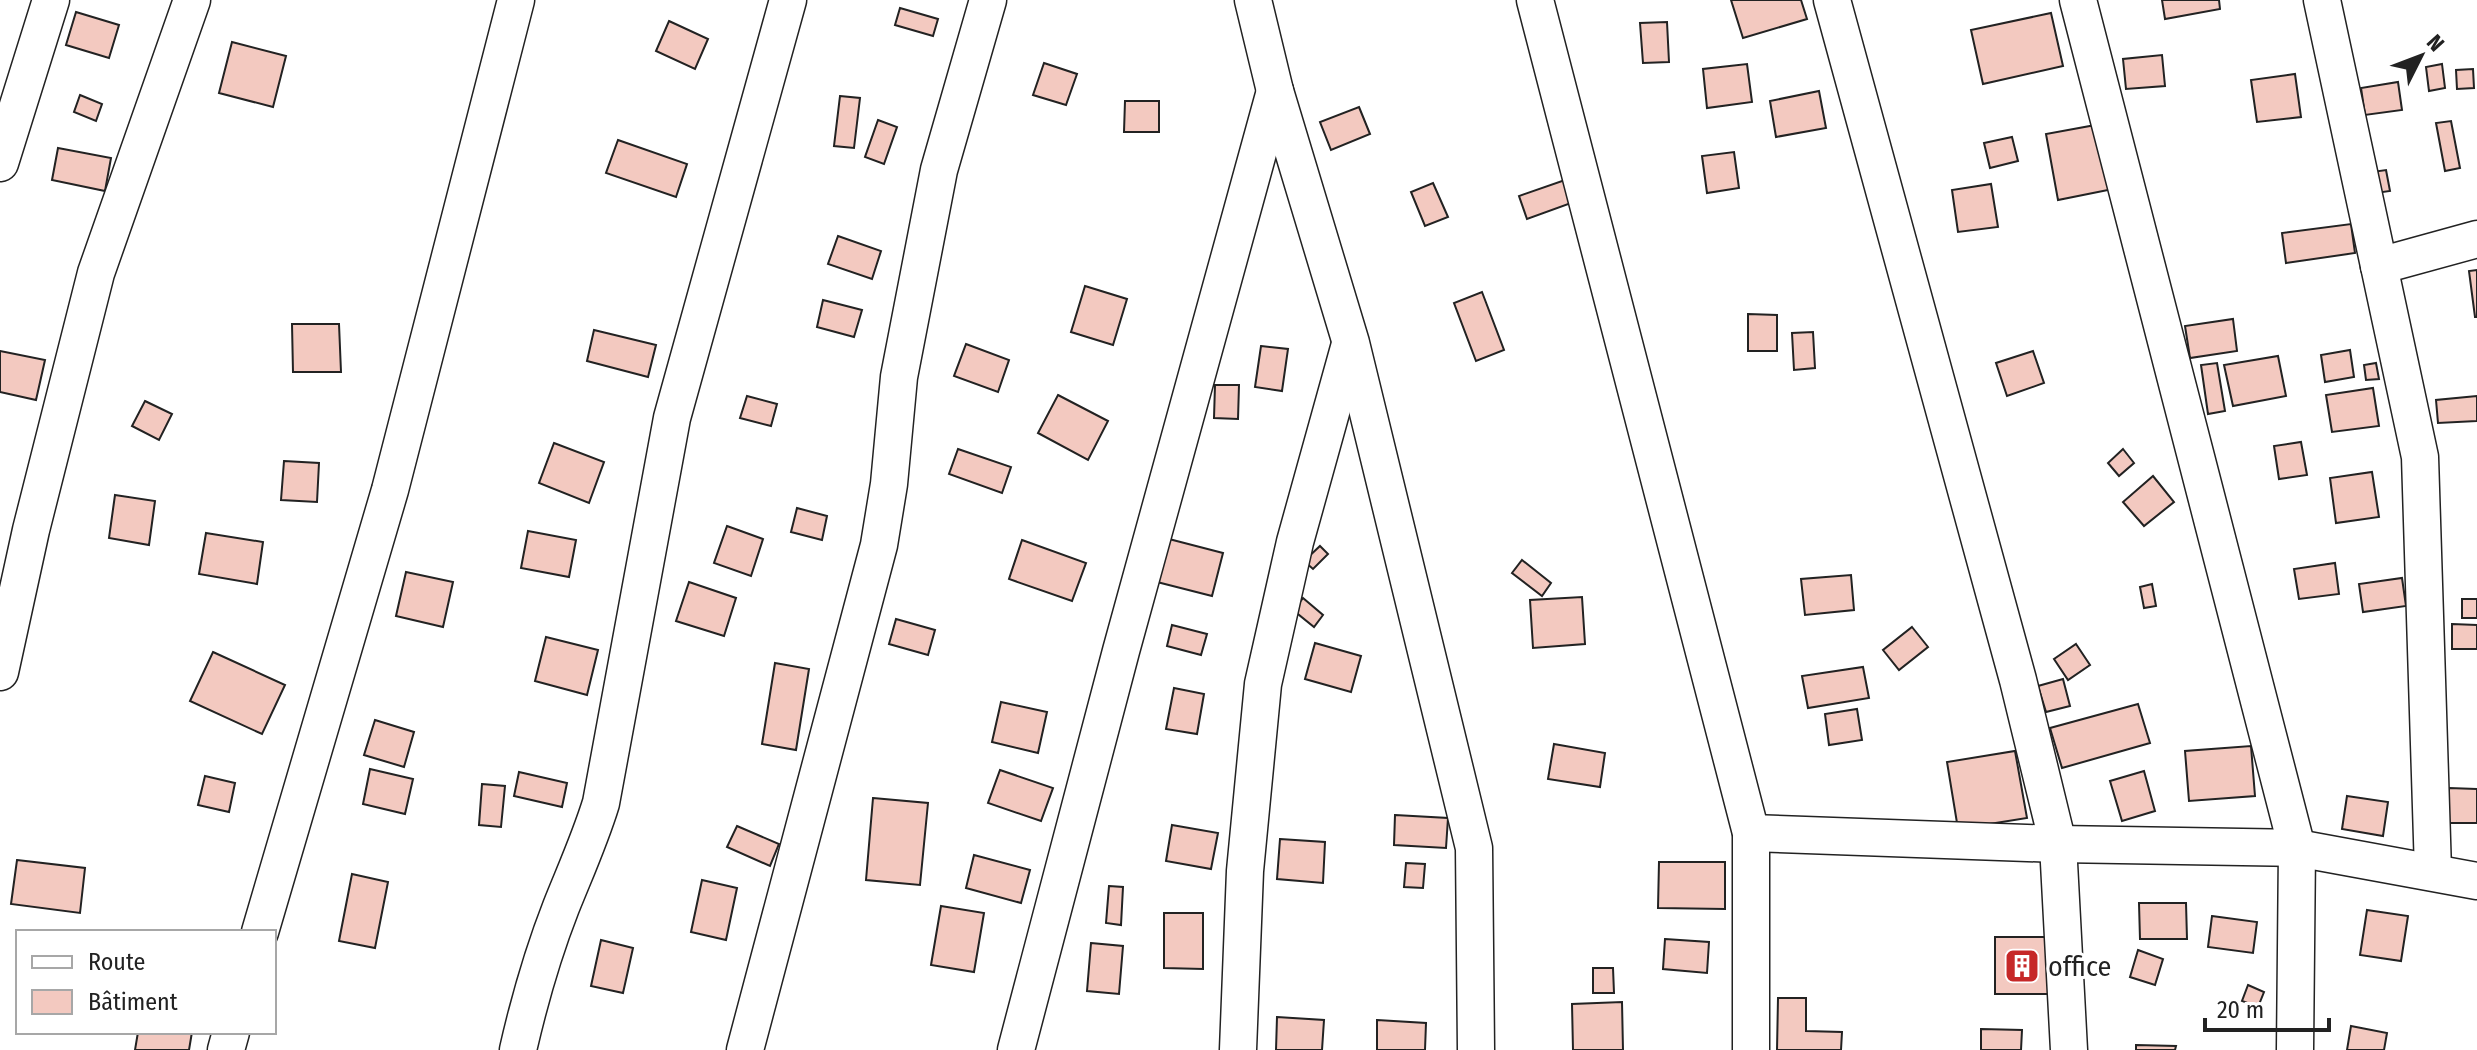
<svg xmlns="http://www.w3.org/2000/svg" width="2477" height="1050" font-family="'Fira Sans Condensed',sans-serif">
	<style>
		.building { fill: #f3c9c0; stroke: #222; stroke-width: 2 }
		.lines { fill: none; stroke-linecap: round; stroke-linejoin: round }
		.minor-casing { stroke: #222; stroke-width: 39 }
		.minor { stroke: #fff; stroke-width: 36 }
		.labels { text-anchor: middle; stroke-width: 6; stroke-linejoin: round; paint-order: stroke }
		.poi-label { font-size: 28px; fill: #222; stroke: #fff; text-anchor: start }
	</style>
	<rect width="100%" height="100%" fill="#fff"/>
	<g class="building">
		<polygon points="1731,0 1801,0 1807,19 1743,38"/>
		<polygon points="2162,0 2219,0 2220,9 2165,19"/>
		<polygon points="900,8 938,19 933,36 895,25"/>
		<polygon points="76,12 119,25 109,58 66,45"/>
		<polygon points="2051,13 2063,66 1983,84 1971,30"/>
		<polygon points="669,21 708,39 695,69 656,51"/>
		<polygon points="1667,22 1669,62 1643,63 1640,23"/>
		<polygon points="232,42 286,56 273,107 219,93"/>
		<polygon points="2162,55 2165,86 2126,89 2123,59"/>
		<polygon points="1044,63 1077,74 1066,105 1033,95"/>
		<polygon points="1747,64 1752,102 1707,108 1703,69"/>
		<polygon points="2442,64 2445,88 2429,91 2426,67"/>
		<polygon points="2473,69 2474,88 2457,89 2456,70"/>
		<polygon points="2295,74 2301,117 2257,122 2251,80"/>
		<polygon points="2398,82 2402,110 2365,115 2361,88"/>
		<polygon points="1819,91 1826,128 1776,137 1770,101"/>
		<polygon points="80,95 102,104 96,121 74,112"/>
		<polygon points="840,96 860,98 854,148 834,146"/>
		<polygon points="1125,101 1159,101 1159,132 1124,132"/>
		<polygon points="1359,107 1370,134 1331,150 1320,122"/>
		<polygon points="878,120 897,127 884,164 865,157"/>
		<polygon points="2451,121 2460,168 2445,171 2436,123"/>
		<polygon points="2101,124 2113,189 2058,200 2046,134"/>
		<polygon points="2012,137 2018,161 1990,168 1984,143"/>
		<polygon points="618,140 687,164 676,197 606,173"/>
		<polygon points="58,148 111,158 105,191 52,180"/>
		<polygon points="1734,152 1739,188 1707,193 1702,156"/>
		<polygon points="2386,170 2390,191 2376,193 2372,172"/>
		<polygon points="1565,180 1574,202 1527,219 1519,196"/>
		<polygon points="1433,183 1448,217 1425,226 1411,192"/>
		<polygon points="1991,184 1998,227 1958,232 1952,190"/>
		<polygon points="2351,224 2355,253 2286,263 2282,233"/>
		<polygon points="838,236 881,251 872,279 828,264"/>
		<polygon points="2477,270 2477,317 2475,317 2469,271"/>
		<polygon points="1085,286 1127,299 1113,345 1071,332"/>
		<polygon points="1482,292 1504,350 1476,361 1454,303"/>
		<polygon points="823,300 862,310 854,337 817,327"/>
		<polygon points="1748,314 1777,315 1777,351 1748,351"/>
		<polygon points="2233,319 2237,351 2190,358 2185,326"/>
		<polygon points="292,324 339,324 341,372 293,372"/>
		<polygon points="594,330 656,345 648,377 587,361"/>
		<polygon points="1813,332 1815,368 1794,370 1792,333"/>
		<polygon points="966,344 1009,360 998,392 954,376"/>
		<polygon points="1261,346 1288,349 1282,391 1255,387"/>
		<polygon points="2350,350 2354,377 2325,382 2321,355"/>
		<polygon points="0,351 45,360 36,400 0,392"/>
		<polygon points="2033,351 2044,383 2007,396 1996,363"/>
		<polygon points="2278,356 2286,396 2233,406 2224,365"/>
		<polygon points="2217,363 2225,411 2208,414 2201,365"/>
		<polygon points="2376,363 2379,379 2366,380 2364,365"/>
		<polygon points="1215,385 1239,385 1238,419 1214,418"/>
		<polygon points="2373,388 2379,426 2332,432 2326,395"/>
		<polygon points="1058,395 1108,421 1088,460 1038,433"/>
		<polygon points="747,396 777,404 771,426 740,418"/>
		<polygon points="2477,396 2477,421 2438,423 2436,400"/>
		<polygon points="145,401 172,414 159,440 132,426"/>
		<polygon points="2301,442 2307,475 2279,479 2274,446"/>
		<polygon points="554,443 604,462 589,503 539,483"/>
		<polygon points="958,449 1011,467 1002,493 949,474"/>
		<polygon points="2123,449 2134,463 2119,476 2108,463"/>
		<polygon points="284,461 319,463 317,502 281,500"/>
		<polygon points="2372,472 2379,517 2336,523 2330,478"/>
		<polygon points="2153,476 2174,502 2144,526 2123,502"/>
		<polygon points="115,495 155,501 149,545 109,538"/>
		<polygon points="797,508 827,516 822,540 791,532"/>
		<polygon points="727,526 763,539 751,576 714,563"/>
		<polygon points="528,531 576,540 569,577 521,568"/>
		<polygon points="206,533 263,542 257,584 199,574"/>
		<polygon points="1169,539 1223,553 1212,596 1157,582"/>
		<polygon points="1022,540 1086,563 1072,601 1009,579"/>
		<polygon points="1320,546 1328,554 1313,569 1304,561"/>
		<polygon points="1522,560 1551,583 1542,596 1512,573"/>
		<polygon points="2335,563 2339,594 2299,599 2294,569"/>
		<polygon points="406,572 453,582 443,627 396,616"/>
		<polygon points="1851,575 1854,610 1805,615 1801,579"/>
		<polygon points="2402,578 2406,606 2363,612 2359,584"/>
		<polygon points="689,582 736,598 724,636 676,621"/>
		<polygon points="2152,584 2156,606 2144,608 2140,587"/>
		<polygon points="1582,597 1585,644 1533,648 1530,600"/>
		<polygon points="1303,598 1323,615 1314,627 1293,610"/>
		<rect x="2462" y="599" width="15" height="19"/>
		<polygon points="896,619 935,630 928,655 889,644"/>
		<polygon points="2452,624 2477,625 2477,649 2452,649"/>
		<polygon points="1172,625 1207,634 1201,655 1167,646"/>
		<polygon points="1912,627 1928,647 1899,670 1883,650"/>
		<polygon points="546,637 598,650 587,695 535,681"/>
		<polygon points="1315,643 1361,656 1351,692 1305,679"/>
		<polygon points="2076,644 2090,665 2068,680 2054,659"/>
		<polygon points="213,652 285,685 262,734 190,701"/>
		<polygon points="775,663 809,669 796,750 762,744"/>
		<polygon points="1863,667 1869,698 1808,708 1802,676"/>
		<polygon points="2063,679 2070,706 2046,712 2038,686"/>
		<polygon points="1174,688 1204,694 1197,734 1166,729"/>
		<polygon points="1001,702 1047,712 1038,753 992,742"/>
		<polygon points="2138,704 2150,743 2062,768 2050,728"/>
		<polygon points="1857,709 1862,740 1829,745 1825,714"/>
		<polygon points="375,720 414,732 404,767 364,755"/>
		<polygon points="1554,744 1605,753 1600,787 1548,779"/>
		<polygon points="2251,746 2255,796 2189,801 2185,751"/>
		<polygon points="2015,751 2027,818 1958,829 1947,762"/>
		<polygon points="370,769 413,779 405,814 363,804"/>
		<polygon points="1000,770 1053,788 1041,821 988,803"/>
		<polygon points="2144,771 2155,811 2122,821 2110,781"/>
		<polygon points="519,772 567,783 562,807 514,796"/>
		<polygon points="205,776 235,783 229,812 198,805"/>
		<polygon points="482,784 505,786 501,827 479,825"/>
		<polygon points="2449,788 2477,789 2477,823 2449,823"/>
		<polygon points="2347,796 2388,802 2383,836 2342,829"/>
		<polygon points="873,798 928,803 920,885 866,880"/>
		<polygon points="1395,815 1448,818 1446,848 1394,845"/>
		<polygon points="1172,825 1218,833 1211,869 1166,861"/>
		<polygon points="737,826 779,844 770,866 727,847"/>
		<polygon points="1280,839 1325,842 1323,883 1277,879"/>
		<polygon points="974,855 1030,870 1021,903 966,888"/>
		<polygon points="17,860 85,868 80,913 11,904"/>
		<polygon points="1659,862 1725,862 1725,909 1658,908"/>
		<polygon points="1406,863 1425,864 1423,888 1404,887"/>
		<polygon points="352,874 388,882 375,948 339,941"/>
		<polygon points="702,880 737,888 726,940 691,932"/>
		<polygon points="1109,886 1123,887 1121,925 1106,923"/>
		<polygon points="2139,903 2186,903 2187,939 2140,939"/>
		<polygon points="941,906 984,913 974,972 931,965"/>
		<polygon points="2367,910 2408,916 2401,961 2360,955"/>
		<polygon points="1164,913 1203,913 1203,969 1164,968"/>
		<polygon points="2212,916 2257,922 2253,953 2208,947"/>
		<rect x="1995" y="937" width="54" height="57"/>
		<polygon points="1665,939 1709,942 1707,973 1663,969"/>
		<polygon points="601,940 633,948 623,993 591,986"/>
		<polygon points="1091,943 1123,946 1119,994 1087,991"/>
		<polygon points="2138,950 2163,959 2155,985 2130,977"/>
		<polygon points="1593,968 1613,968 1614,993 1593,993"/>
		<polygon points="2248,985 2264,992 2258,1007 2242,1001"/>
		<polygon points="1778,998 1806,998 1806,1031 1842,1032 1841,1050 1777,1050"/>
		<polygon points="1622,1002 1623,1050 1573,1050 1572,1004"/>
		<polygon points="1277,1017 1324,1020 1322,1050 1276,1050"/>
		<polygon points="1377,1020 1426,1023 1425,1050 1377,1050"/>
		<polygon points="2351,1026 2387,1033 2384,1050 2347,1050"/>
		<polygon points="1981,1029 2022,1030 2021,1050 1981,1050"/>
		<polygon points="138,1032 192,1032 189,1050 135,1050"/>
		<polygon points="2136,1045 2176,1046 2175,1050 2136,1050"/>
	</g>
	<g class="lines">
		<defs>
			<g id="minor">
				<polyline points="1253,0 1275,91 1351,343 1474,848 1476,1050"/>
				<polyline points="1535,0 1751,833 1751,1050"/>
				<polyline points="1832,0 2018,680 2058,844 2069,1050"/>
				<polyline points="2078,0 2297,848 2295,1050"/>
				<polyline points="2322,0 2420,457 2433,871"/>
				<polyline points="0,163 51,0"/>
				<polyline points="2379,266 2477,239"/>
				<polyline points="0,672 31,530 96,273 192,0"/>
				<polyline points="1751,833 2058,844 2297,848 2477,881"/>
				<polyline points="260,932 390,490 516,0"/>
				<polyline points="226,1050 231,1032"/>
				<path d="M518 1050C529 1002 543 953 561 907 575 872 590 839 601 803L672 418 788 0"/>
				<polyline points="745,1050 879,545 889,484 899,377 939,170 988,0"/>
				<polyline points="1016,1050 1121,651 1275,91"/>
				<polyline points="1238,1050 1245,871 1263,684 1295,542 1350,344"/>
			</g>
		</defs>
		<use href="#minor" class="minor-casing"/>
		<use href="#minor" class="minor"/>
	</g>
	<defs>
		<symbol id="building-square" viewBox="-11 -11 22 22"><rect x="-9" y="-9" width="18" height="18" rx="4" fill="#c62828" stroke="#fff"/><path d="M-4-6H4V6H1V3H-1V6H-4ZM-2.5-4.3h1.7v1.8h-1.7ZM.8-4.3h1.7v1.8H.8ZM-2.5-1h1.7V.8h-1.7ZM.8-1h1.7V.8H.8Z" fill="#fff"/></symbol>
	</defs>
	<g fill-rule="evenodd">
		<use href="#building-square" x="2002" y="946" width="40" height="40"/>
	</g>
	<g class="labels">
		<g class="poi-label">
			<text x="2048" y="976">office</text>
		</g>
	</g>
	<rect x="16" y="930" width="260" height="104" fill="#ffffff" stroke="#a7a7a7" stroke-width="2"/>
	<rect x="32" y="956" width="40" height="12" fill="#ffffff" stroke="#a7a7a7" stroke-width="2"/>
	<text x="88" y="970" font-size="24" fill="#222222">Route</text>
	<rect x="32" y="990" width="40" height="24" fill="#f3c9c0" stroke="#a7a7a7" stroke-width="2"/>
	<text x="88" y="1010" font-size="24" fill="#222222">Bâtiment</text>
	<g transform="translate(2421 56) rotate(48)" stroke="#ffffff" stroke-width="6" paint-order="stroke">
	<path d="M0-6L14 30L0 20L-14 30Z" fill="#222222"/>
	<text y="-12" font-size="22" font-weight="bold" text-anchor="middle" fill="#222222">N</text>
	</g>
	<path d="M2205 1018v12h124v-12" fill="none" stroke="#222222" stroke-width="4"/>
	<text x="2217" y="1018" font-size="24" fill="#222222" stroke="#ffffff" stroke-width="6" paint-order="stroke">20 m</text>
</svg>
